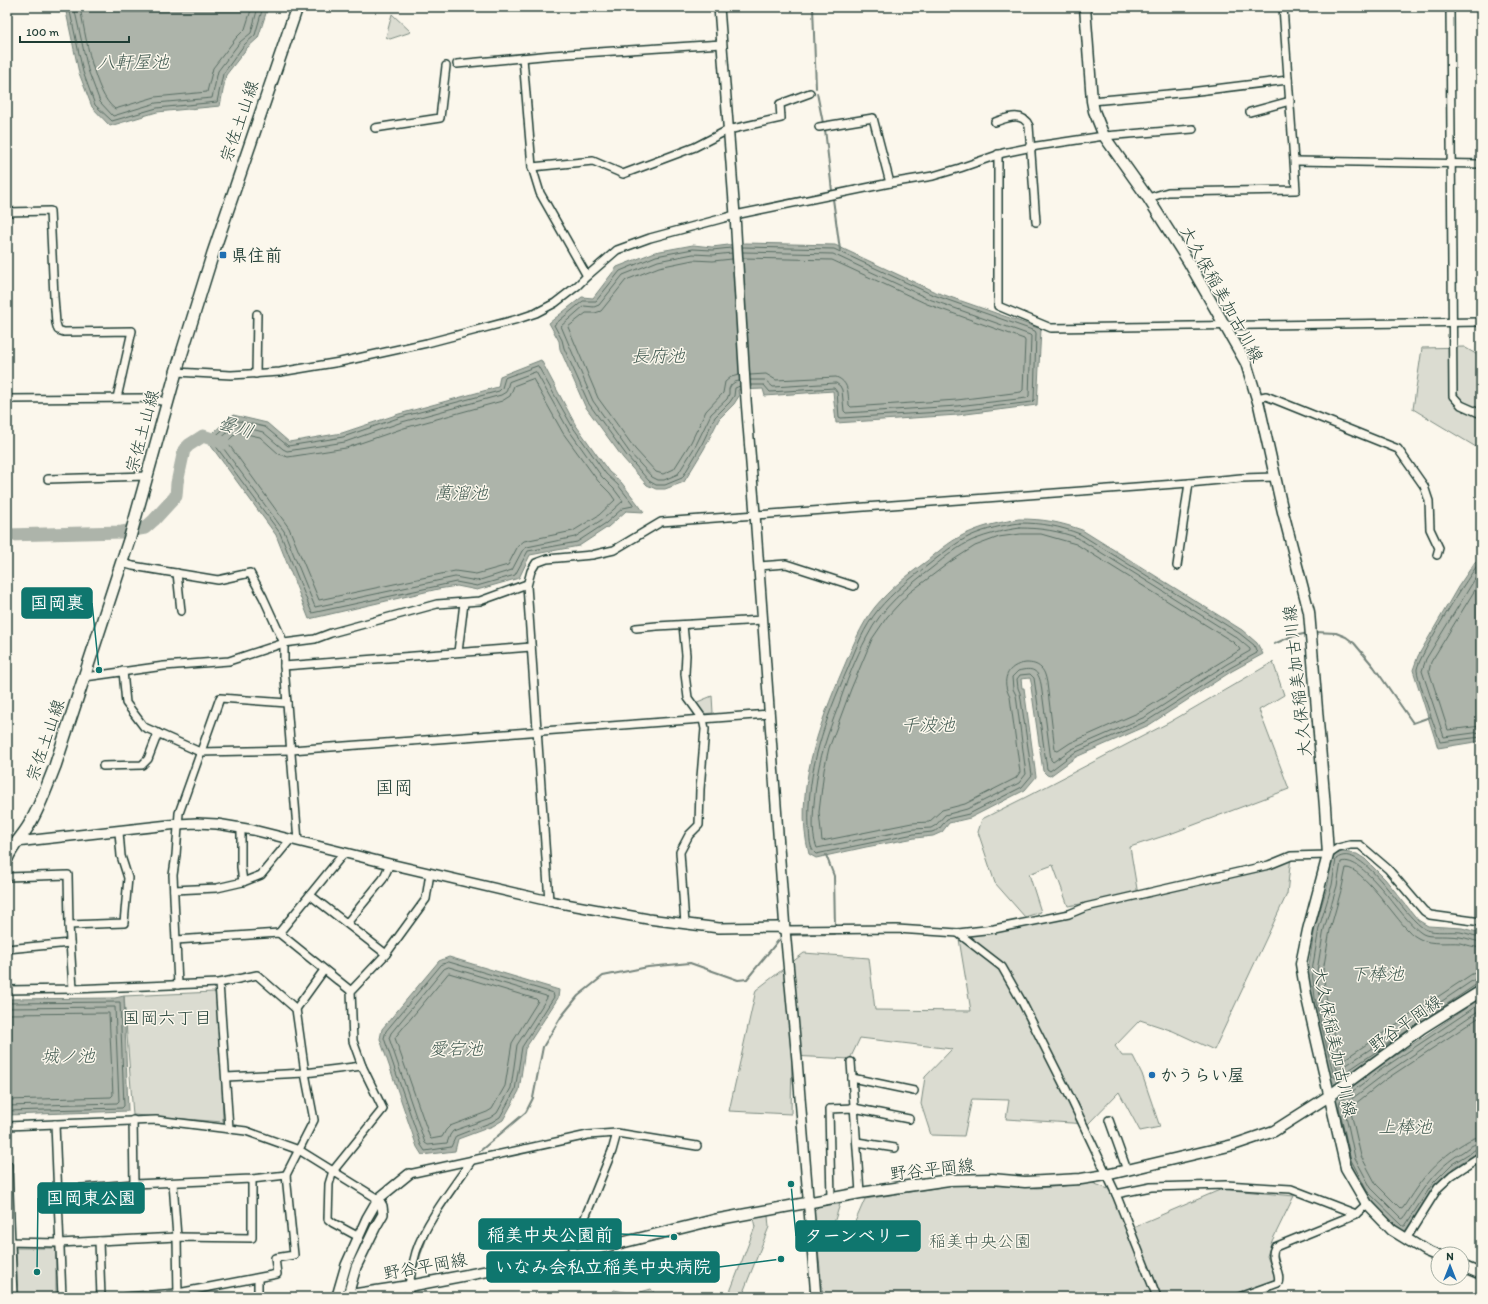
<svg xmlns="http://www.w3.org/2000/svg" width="1488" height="1304" font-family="Itim,'Klee One',sans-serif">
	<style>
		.green { fill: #dbdcd1; stroke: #7d8c82 }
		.water { fill: #adb4aa; stroke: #74847b }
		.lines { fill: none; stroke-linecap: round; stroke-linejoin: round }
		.shore { stroke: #586d63; stroke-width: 1 }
		.stream { stroke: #74847b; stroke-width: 2 }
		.river { stroke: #adb4aa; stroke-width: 13 }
		.minor-casing { stroke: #1f3d34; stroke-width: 10 }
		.tertiary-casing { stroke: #1f3d34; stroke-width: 12 }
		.secondary-casing { stroke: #1f3d34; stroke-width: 13 }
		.primary-casing { stroke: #1f3d34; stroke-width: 14 }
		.minor { stroke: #fbf7ec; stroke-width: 7 }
		.tertiary { stroke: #fbf7ec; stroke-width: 9 }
		.secondary { stroke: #fbf7ec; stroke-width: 10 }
		.primary { stroke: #fbf7ec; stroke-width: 11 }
		.poi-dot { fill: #1f6fb2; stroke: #fbf7ec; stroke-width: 1.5 }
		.labels { text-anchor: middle; stroke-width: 3; stroke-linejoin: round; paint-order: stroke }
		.street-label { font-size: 17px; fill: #1f3d34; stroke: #fbf7ec }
		.poi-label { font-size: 17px; font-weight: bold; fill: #1f3d34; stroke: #fbf7ec; text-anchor: start }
		.park-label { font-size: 17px; fill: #455d53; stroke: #fbf7ec }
		.water-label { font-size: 18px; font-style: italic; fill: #425b52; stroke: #fbf7ec }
		.neighbourhood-label { font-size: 18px; fill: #1f3d34; stroke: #fbf7ec }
		.quarter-label { font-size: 19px; fill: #1f3d34; stroke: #fbf7ec }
		.leader { fill: none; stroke: #0f766e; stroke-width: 1.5 }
		.callout-dot { fill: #0f766e; stroke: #fbf7ec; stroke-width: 1.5 }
		.callout { fill: #0f766e; stroke: #0f766e; stroke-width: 1.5 }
		.callout-label { font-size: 18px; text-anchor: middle; font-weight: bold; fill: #fff }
	</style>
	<rect width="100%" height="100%" fill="#fbf7ec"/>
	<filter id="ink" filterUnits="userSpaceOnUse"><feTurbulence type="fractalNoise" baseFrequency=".025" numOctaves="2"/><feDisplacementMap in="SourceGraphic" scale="8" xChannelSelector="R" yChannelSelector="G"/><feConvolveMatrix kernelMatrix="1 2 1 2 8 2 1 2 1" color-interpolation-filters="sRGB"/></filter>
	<g filter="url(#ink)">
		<g class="green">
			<polygon points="392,14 411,32 390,39 386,37"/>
			<polygon points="1464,347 1481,357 1481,450 1413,409 1422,348"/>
			<polygon points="1273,662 1284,695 1259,710 1289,789 1170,834 1130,847 1138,895 1291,856 1287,894 1214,1050 1173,1031 1140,1020 1115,1046 1122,1056 1133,1056 1142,1074 1160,1127 1140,1131 1119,1092 1088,1124 1006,1119 1009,1100 972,1099 964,1136 931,1135 921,1104 925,1077 952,1049 860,1038 850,1059 792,1056 791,1114 729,1111 756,990 804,953 869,958 875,1010 971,1011 958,933 1037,920 1136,895 1068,906 1053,865 1029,874 1041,912 1025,917 995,883 978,832 982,819 1026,797 1170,722"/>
			<polygon points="712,696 713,713 702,714 695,703"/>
			<polygon points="214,992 220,999 223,1122 133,1115 124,996"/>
			<polygon points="1090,1182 1111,1190 1155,1297 823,1297 814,1211 819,1206 840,1204 834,1223 851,1231 865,1199 941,1187 950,1183 955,1185 986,1185 1037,1188 1064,1186"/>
			<polygon points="1222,1189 1294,1196 1272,1241 1267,1256 1276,1280 1230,1297 1162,1297 1133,1227"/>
			<polygon points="768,1216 769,1227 744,1290 750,1297 728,1297 755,1227 753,1218"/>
			<polygon points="16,1248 56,1248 56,1297 18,1297"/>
			<polygon points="651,1289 658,1297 610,1297 614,1290 634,1294"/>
		</g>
		<g class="water">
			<polygon points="65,7 268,7 258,38 247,48 226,75 220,106 157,112 110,126 92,107 79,73"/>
			<polygon points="745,243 835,245 933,291 1041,329 1037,405 958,415 836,423 833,391 765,396 763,389 738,390 739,396 734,404 719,419 704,449 684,482 665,489 656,489 647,485 623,458 585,406 560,349 559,341 549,323 582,297 593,298 617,267 655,252 693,245 712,247"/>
			<polygon points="541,360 575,424 609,472 621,482 644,512 626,511 608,527 579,546 530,555 519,578 477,590 457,586 438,589 309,619 276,535 206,439 233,415 267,423 289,442 342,433 399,414 498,387 500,376"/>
			<path d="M1019 519C1044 519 1059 522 1082 530L1242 630 1257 643 1263 654 1232 671 1149 725 1076 757 1050 776 1047 775 1043 771 1031 687 1032 686 1030 678 1021 679 1022 688H1024L1036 777 1025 790 970 818 949 823 942 832 933 836 915 838 866 847 816 858 809 854C793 793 819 725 843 669 852 648 860 626 875 607 890 589 908 575 927 561 940 550 954 538 970 532 986 525 1002 522 1019 519Z"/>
			<polygon points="1481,556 1481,741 1438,748 1413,670 1418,656 1458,587 1475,562"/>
			<polygon points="1342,852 1357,854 1365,859 1385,879 1418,920 1428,926 1462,928 1481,933 1481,986 1335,1084 1330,1080 1311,998 1308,971 1315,927 1328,884 1332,858 1336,854"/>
			<polygon points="449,957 559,990 558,998 525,1049 519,1091 503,1120 493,1126 458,1139 455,1151 422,1155 417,1147 380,1039 382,1029 439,961"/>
			<polygon points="124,996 128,1111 7,1115 7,999 115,998"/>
			<path d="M1481 998V1151L1454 1167 1436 1185 1405 1233C1386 1221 1353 1182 1347 1160 1341 1140 1339 1119 1335 1100L1377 1068Z"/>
		</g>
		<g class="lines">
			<g class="shore">
				<polyline points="69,7 83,72 95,105 112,121 157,108 217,102 223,74 244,45 255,35 263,7"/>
				<polyline points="74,7 88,70 100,102 113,116 156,103 212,98 218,71 240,42 251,33 258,7"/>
				<path d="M80 7C85 33 94 94 115 109L155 97 207 92 213 68 236 38 245 29 252 7"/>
				<polyline points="742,247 834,249 931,294 1035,331 1036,333 1034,400 1032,402 958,411 841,418 839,417 837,392 834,388 770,392 764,385 751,385"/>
				<polyline points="731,248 712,250 693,249 656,256 620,271 596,301 583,301 554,325 562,340 564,348 589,404 627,456 649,481 656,485 665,485 682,478 700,448 715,417 730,402 734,396 735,388 740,386"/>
				<polyline points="743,252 833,254 929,299 1030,335 1031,336 1029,396 1027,398 957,406 846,413 844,411 842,390 840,386 836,383 773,387 765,380 750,380"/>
				<polyline points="732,253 713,255 693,254 658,261 623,275 599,305 594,307 584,306 561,326 593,401 630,453 652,477 658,480 664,480 678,474 696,445 711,414 727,399 729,394 729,389 731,385 735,382 739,381"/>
				<path d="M743 258 832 260 927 304 1024 339 1025 341 1023 390 1021 392 957 400 851 407 849 405C848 393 849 382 836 377L776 380 766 374 750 375"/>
				<polyline points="732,259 713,261 693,260 659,267 626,280 601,311 595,313 586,313 568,327 598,398 635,449 656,472 663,474 674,469 691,442 706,411 723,393 725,382 731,377 739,375"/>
				<polygon points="538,366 572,426 606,474 618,485 633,504 633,506 623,508 606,523 577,542 528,551 515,575 477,586 456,582 312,613 280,533 212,441 212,439 234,420 265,427 288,446 343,437 401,417 499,391 502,388 505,378"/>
				<polygon points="536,372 568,429 602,477 614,489 623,501 603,519 575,537 527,547 522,551 512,570 477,581 455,577 315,607 284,531 218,441 236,425 263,432 283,449 287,451 345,442 402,422 501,395 506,392 509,382"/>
				<polygon points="533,379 563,433 598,481 610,493 615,500 599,515 573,531 524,541 518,546 508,565 476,574 455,571 319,600 289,528 227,442 237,432 260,437 279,454 288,457 346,448 404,428 502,401 510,396 514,386"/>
				<path d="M1020 523C1042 523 1059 526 1080 534L1239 633 1254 645 1257 653 1230 668 1147 721 1074 753 1050 771 1047 769 1034 678 1030 674 1020 675 1017 679 1018 688 1020 693 1032 775 1022 787 969 814 947 819 939 829 932 832 914 834 816 854C809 849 810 837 809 829 806 771 825 720 848 668 856 648 864 627 878 610 893 592 910 579 928 565 941 555 955 543 970 536 986 529 1003 525 1020 523Z"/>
				<path d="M1020 528C1041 528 1059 531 1078 538L1236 637 1250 649V651L1227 664 1145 717 1072 749 1053 762 1051 760 1041 684C1038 670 1033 667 1018 671L1012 677 1013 689 1016 695 1026 774 1019 783 967 809 945 815 936 825 931 828 914 829 817 848C810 833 814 802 816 785 819 758 828 733 838 707 846 683 855 659 867 637 882 607 907 587 933 567 945 557 959 546 973 540 989 534 1004 530 1020 528Z"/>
				<path d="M1021 534H1041L1076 544 1233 642 1239 648 1240 650 1142 711 1070 743 1058 751 1055 750 1047 683C1046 678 1045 672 1041 668 1037 664 1032 663 1026 663 1006 665 1001 681 1010 697L1020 772 1016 778 965 804 942 810 929 822 912 823 822 841 819 812 824 770 829 748 851 689 872 639 887 617 909 593 950 562 975 546 999 537Z"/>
				<path d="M1481 561C1470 572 1419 656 1417 669 1416 676 1437 733 1440 742L1481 737"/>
				<polyline points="1481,569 1426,659 1422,671 1444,737 1481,732"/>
				<polyline points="1481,580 1431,662 1429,671 1448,730 1481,726"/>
				<path d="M1481 937C1474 936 1467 933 1460 932 1451 931 1435 933 1427 930 1404 921 1363 838 1336 859L1332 885 1319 928 1312 971 1315 998 1334 1077 1337 1078 1477 984 1481 983"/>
				<path d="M1481 942C1474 941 1467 938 1460 937 1452 936 1444 936 1435 936 1431 936 1427 936 1423 934 1402 922 1365 854 1341 862L1337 886 1324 929 1317 971 1320 997 1337 1070H1339L1475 979 1481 978"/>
				<path d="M1481 948C1474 947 1467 945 1460 943 1448 942 1431 945 1420 939 1416 937 1411 934 1408 930 1395 918 1362 867 1346 868L1342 887 1330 930 1323 971 1326 996 1340 1060H1343L1472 974 1481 972"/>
				<polygon points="449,962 553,993 554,997 522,1047 515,1090 500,1117 492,1122 456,1136 451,1147 425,1151 421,1145 384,1038 386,1031 441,965"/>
				<polygon points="449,967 546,996 547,998 517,1045 511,1088 497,1113 490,1118 453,1131 450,1135 447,1143 428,1145 425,1143 389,1038 391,1033 444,969"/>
				<polygon points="449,973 536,999 538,1001 512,1043 505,1086 492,1109 487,1112 450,1126 446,1130 442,1137 431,1139 430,1138 395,1038"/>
				<polyline points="7,1003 120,1002 124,1106 122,1108 7,1111"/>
				<polyline points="1481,1003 1379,1071 1340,1101 1339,1107 1351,1160 1367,1191 1403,1226 1405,1226 1433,1183 1452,1164 1478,1148 1481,1148"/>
				<polyline points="7,1008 115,1007 119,1101 117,1103 7,1106"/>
				<path d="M1481 1009 1382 1076 1345 1104 1344 1106 1355 1158 1371 1188 1402 1219 1404 1218C1423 1189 1433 1170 1464 1151 1469 1147 1475 1143 1481 1143"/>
				<polyline points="7,1014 109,1013 113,1095 111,1097 7,1100"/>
				<path d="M1481 1016 1385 1080 1350 1108 1361 1156 1376 1184 1401 1209 1403 1208C1421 1180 1432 1164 1461 1145 1468 1141 1473 1137 1481 1137"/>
			</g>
			<g class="stream">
				<polyline points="813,7 816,88"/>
				<polyline points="817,93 823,123"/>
				<polyline points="825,129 832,191"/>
				<polyline points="833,199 840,250"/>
				<polyline points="1315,632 1336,633 1346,637 1354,643 1374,667 1413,723 1430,717"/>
				<polyline points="1274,644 1290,637 1308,633"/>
				<polyline points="826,855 834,876 835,927"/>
				<polyline points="789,935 835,934"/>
				<polyline points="480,1151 526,1112 533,1098 543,1047 561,1017 578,996 603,976 648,967 690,963 738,980 747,979 778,941 783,938"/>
				<polyline points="437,1217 465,1176"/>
				<polyline points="414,1278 420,1255 429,1231"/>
			</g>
			<polyline class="river" points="7,535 122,532 145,528 154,520 176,496 177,483 184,450 189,445 203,436 224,443"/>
			<defs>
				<g id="minor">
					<polyline points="1450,7 1453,396 1461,405 1479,413"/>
					<polyline points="523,58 532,167 540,193 587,276"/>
					<polyline points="457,64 552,55 722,44"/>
					<polyline points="1092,101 1190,92 1288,80"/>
					<polyline points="1250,112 1290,101"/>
					<path d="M995 122C1007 118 1022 111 1029 126L1036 222"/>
					<polyline points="819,127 873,118 890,183"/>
					<polyline points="375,128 440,118 446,66"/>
					<polyline points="998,154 998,306 1051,328 1481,322"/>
					<polyline points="1295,161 1481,164"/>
					<polyline points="532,167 593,161 623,174 695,147 728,130 781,118 780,104 810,93"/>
					<polyline points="1148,198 1168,192 1296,190 1283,7"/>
					<polyline points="7,212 50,211 54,297 56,323 58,330 64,332 132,331 117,398"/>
					<polyline points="176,372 231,375 280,372 340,362 427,343 518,319 536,313 555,303 577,286 587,276 617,250 650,238 735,215 890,183 933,176 960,168 1003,153 1037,146 1104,136 1193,129"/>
					<polyline points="256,374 257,314"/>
					<polyline points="1257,398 1266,396 1398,449 1424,486 1429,501 1430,529 1439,548 1437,555"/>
					<polyline points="7,399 145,398 167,402"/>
					<polyline points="48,479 147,476"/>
					<polyline points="122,563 133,566 218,580 250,573 263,597 284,643 284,666 298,841"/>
					<polyline points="759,566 786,564 854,586"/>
					<polyline points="1177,566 1189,483"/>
					<polyline points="177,573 181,611"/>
					<polyline points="683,625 686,655 685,674 688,698 703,719 705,729 700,789 699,825 689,835 680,852 685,924"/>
					<polyline points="636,628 657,626 763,620"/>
					<polyline points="458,652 464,603"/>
					<polyline points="284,666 531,647"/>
					<polyline points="123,671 126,703 144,727 200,752 291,750 770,714"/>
					<polyline points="85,677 164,666 229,661 284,643 315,639 331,633 437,604 480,601 527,584"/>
					<polyline points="103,766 142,765 148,759 158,733"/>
					<polyline points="241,828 241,867 243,882"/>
					<polyline points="7,877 68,875 69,925 73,989"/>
					<polyline points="174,890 217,888 243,882 261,875 290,840"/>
					<polyline points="310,895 386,954"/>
					<polyline points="549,901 527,586 531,571 536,563 547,559 592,555 614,550 661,522 1189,483 1241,478 1276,477"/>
					<polyline points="347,923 383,879 390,864"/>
					<polyline points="69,925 124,923 128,878 121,856 119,832"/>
					<polyline points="785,930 897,929 958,933 994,929 1069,914 1086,907 1269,865 1291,856 1328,855 1338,848 1350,845 1360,845 1388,869 1424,911 1430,915 1481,922"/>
					<polyline points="279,933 344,853"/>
					<polyline points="958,933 1002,967 1022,1002 1073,1103 1116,1194 1157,1297"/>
					<polyline points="176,940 279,933 351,991"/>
					<polyline points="7,949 70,943"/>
					<polyline points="178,985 173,875 176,855 179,813 220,698 287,703"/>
					<polyline points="7,990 73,989 219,983 229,1128"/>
					<polyline points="296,1009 324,970"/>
					<polyline points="851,1062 860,1193"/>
					<polyline points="226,1077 305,1073 362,1066"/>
					<polyline points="852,1078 914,1091"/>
					<polyline points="133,1120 134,1184"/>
					<polyline points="1109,1120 1127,1170"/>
					<polyline points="55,1124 62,1297"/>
					<polyline points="7,1126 156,1120 246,1131 299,1150 378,1199"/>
					<polyline points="617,1133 697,1146"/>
					<polyline points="857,1142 895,1148"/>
					<polyline points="7,1165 8,1165 13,1297"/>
					<polyline points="409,1174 588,1135 617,1133 612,1151 573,1247 572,1255"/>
					<polyline points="173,1183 177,1237 178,1297"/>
					<polyline points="58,1190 134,1184 252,1179 286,1175"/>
					<polyline points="1116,1194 1151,1187 1226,1185 1291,1189 1356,1214 1367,1204"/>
					<polyline points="831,1199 829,1109 854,1108 909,1119"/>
					<polyline points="359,1237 333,1223 328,1219 329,1184 333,1171 383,1109 362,1066 353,1041 351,991 386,954 426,899 430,873"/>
					<polyline points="1406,1239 1438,1188 1452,1175 1481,1156"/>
					<polyline points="99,1241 101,1297"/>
					<polyline points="7,1242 59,1243 177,1237 252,1238 252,1179"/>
					<polyline points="258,1279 258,1297"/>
					<polyline points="125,1297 178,1293 277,1274 275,1258 294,1255 286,1175 314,1120 305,1073 296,1009 257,975 219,983"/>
					<path d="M408 1297C409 1282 412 1266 416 1252 425 1223 454 1186 472 1160"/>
					<path d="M1239 1297 1278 1283C1282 1271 1268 1260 1275 1247L1356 1214"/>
				</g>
				<g id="tertiary">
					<polyline points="719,7 735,215 746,400 755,514 785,930 797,1060 816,1297"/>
					<polyline points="7,843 178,824 197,823 217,824 253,830 390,864 549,901 648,919 719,928 778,927 785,930"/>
					<polyline points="348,1295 356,1267 375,1228 383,1214 382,1206 378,1199"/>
					<polyline points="334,1297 337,1296 346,1265 367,1218 378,1199 409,1174"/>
				</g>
				<g id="secondary">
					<polyline points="1085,7 1092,101 1094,111 1104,136 1148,198 1188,261 1246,363 1259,405 1283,512 1309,612 1325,807 1328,855 1308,930 1301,964 1306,994 1346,1168 1367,1204 1392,1230 1426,1251 1438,1256"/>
					<polyline points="1462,1266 1481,1274"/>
					<polyline points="337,1297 409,1286 572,1255 714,1220 860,1193 949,1180 992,1179 1025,1182 1081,1179 1106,1175 1233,1145 1274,1131 1329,1096 1422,1028 1481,991"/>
				</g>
				<path id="primary" d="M7 859C12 846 22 837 29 825 40 807 47 786 55 766L130 537 176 372 213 253 297 7"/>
			</defs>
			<use href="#minor" class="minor-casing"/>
			<use href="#tertiary" class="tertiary-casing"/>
			<use href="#secondary" class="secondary-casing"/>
			<use href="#primary" class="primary-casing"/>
			<use href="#minor" class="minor"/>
			<use href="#tertiary" class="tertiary"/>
			<use href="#secondary" class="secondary"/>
			<use href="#primary" class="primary"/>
		</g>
	</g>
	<g class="poi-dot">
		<rect x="219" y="251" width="8" height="8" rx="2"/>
		<circle cx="1152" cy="1075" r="4"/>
	</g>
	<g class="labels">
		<g class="street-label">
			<text transform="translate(239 121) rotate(-71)" y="6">宗佐土山線</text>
			<text transform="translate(1222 294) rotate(61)" y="6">大久保稲美加古川線</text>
			<text transform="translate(142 431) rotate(-75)" y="6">宗佐土山線</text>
			<text transform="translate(1297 681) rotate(-96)" y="6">大久保稲美加古川線</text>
			<text transform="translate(45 740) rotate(-71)" y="6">宗佐土山線</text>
			<text transform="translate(1405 1023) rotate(-35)" y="6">野谷平岡線</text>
			<text transform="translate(1335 1042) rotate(78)" y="6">大久保稲美加古川線</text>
			<text transform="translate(932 1169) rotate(-6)" y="6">野谷平岡線</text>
			<text transform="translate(425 1266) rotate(-10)" y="6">野谷平岡線</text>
		</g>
		<g class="poi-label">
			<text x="231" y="261">県住前</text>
			<text x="1160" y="1081">かうらい屋</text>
		</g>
		<g class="park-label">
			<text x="980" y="1247">稲美中央公園</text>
		</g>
		<g class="water-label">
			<text x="133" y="68">八軒屋池</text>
			<text x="658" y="362">長府池</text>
			<text transform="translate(236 427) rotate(18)" y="6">曇川</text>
			<text x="461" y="499">萬溜池</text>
			<text x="928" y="731">千波池</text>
			<text x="1377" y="980">下棒池</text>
			<text x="456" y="1055">愛宕池</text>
			<text x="68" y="1062">城ノ池</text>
			<text x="1405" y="1133">上棒池</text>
		</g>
		<g class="neighbourhood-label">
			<text x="167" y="1024">国岡六丁目</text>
		</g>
		<g class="quarter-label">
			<text x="394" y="794">国岡</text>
		</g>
	</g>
	<path class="leader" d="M99 670L92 603M37 1272L38 1198M674 1237L621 1234M791 1184L796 1236M781 1259L719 1267"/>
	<g class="callout-dot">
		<circle cx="99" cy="670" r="4"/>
		<circle cx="37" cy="1272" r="4"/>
		<circle cx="674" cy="1237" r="4"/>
		<circle cx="791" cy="1184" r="4"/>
		<circle cx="781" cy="1259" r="4"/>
	</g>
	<g class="callout">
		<rect x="22" y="588" width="70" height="30" rx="4"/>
		<rect x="38" y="1183" width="106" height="30" rx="4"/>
		<rect x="479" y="1219" width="142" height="30" rx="4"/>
		<rect x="796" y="1221" width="124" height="30" rx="4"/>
		<rect x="487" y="1252" width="232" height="30" rx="4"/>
	</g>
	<g class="callout-label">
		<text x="57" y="609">国岡裏</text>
		<text x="91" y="1204">国岡東公園</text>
		<text x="550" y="1241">稲美中央公園前</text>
		<text x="858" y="1242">ターンベリー</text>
		<text x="603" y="1273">いなみ会私立稲美中央病院</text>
	</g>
	<rect width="1488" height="1304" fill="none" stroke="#fbf7ec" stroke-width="24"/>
	<rect x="12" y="12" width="1464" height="1280" fill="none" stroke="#1f3d34" stroke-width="1.5" filter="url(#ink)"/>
	<g transform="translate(1450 1266)"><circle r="19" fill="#fbf7ec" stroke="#a3ada2"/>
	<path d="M0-3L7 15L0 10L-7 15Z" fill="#1f6fb2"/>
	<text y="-6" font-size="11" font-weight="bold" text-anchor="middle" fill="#1f3d34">N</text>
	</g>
	<path d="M20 36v6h109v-6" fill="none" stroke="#1f3d34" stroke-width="2"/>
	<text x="26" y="36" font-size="12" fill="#1f3d34" stroke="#fbf7ec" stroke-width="3" paint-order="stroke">100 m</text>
</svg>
